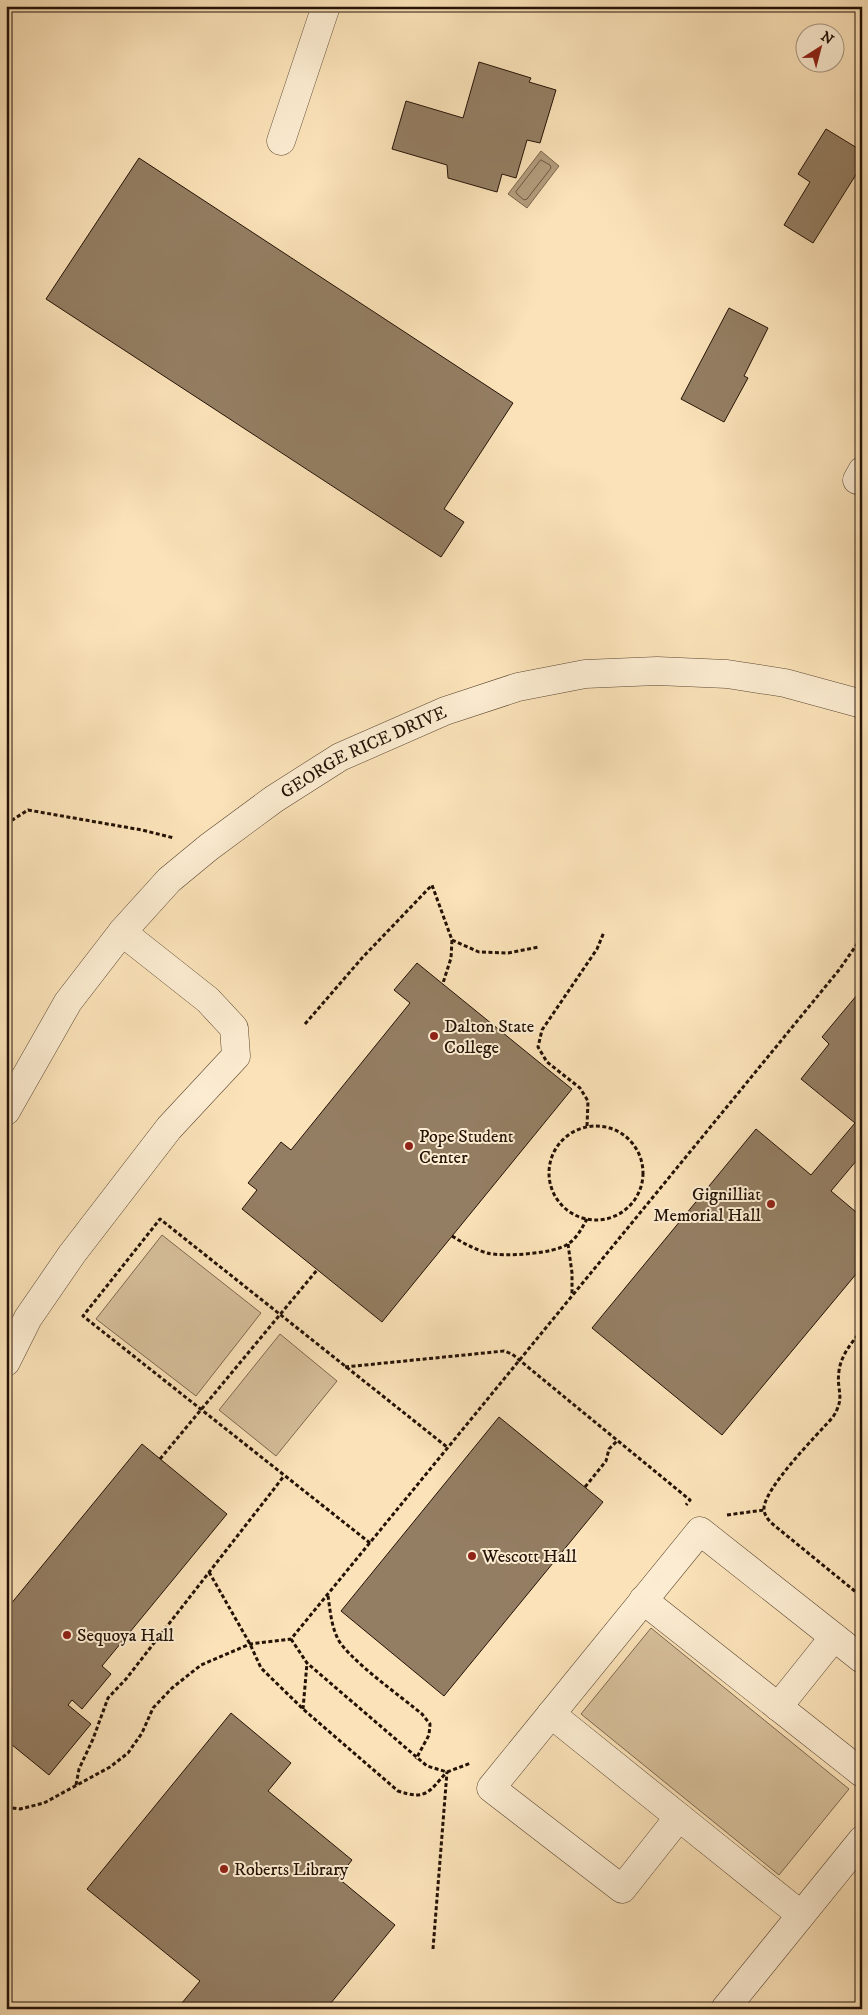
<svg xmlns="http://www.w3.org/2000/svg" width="868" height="2015" font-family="'IM FELL DW Pica',serif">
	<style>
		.green { fill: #d6bf9a; stroke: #7d6850 }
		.water { fill: #b29b7b; stroke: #79644c }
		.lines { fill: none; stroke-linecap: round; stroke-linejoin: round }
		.shore { stroke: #6b5640; stroke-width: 1 }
		.building { fill: #947e63; stroke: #241206 }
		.minor-casing { stroke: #5a4632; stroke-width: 29 }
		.path { stroke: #241206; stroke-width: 3; stroke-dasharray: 4 2.5; stroke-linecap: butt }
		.minor { stroke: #fcecd1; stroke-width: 28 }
		.poi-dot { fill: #8f2418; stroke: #fcecd1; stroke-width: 2 }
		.labels { text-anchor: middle; stroke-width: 4; stroke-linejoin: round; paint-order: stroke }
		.street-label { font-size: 18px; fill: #241206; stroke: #fcecd1 }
		.poi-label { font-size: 18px; fill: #241206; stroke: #fcecd1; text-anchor: start }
	</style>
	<rect width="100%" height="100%" fill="#fbe2b8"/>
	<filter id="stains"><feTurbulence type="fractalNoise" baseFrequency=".004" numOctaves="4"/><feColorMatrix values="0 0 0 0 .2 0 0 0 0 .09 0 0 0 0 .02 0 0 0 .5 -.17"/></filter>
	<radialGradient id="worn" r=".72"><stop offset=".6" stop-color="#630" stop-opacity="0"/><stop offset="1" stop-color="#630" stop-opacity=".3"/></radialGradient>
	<g class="green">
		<polygon points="162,1235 261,1313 196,1396 96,1319"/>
		<polygon points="280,1334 337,1381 276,1456 219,1410"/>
		<polygon points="651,1628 849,1789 779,1875 581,1714"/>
	</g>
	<polygon class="water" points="541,151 559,166 527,208 508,194"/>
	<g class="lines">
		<polygon class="shore" points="541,160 550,165 551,168 527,199 524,200 517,194 516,192"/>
	</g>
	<g class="building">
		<polygon points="479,62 531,78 529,82 556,90 540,143 527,140 516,178 502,174 497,192 448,178 447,165 392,149 406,101 463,118"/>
		<polygon points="826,129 862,151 862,165 813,243 784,225 810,182 798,174"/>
		<polygon points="139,158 513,403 444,509 464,522 441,557 46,299"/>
		<polygon points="729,308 768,328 744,376 748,378 724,422 681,399"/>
		<polygon points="417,963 572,1089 382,1322 242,1209 257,1190 248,1183 281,1142 291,1150 410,1003 394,990"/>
		<polygon points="862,989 862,1154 831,1191 862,1217 862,1267 722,1435 592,1328 756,1129 811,1175 855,1123 801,1079 829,1044 822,1037"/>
		<polygon points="499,1417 603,1502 444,1696 341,1611"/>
		<polygon points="142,1444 227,1514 102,1666 111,1674 82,1709 72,1700 68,1705 91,1724 49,1775 6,1740 6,1602 10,1605"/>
		<polygon points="231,1713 291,1763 268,1791 352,1860 338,1878 395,1925 326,2009 177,2009 200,1981 87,1889"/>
	</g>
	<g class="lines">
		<defs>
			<g id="minor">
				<polyline points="281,141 326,6"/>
				<polyline points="857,480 862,471"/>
				<path id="s1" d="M6 1111 68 1002 122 932 169 880 209 847 274 799 340 757 445 711 518 687 585 674 657 671 727 674 785 683 862 704"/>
				<polyline points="6,1362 28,1318 72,1254 169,1128 236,1056 234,1028 208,1000 122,932"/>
				<polyline points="643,1600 862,1773"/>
				<polyline points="778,1707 834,1637"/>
				<polyline points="551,1714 679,1817"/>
				<polyline points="801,1915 679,1817 622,1889 491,1788 700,1531 862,1659"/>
				<polyline points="725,2009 862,1840"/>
			</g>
		</defs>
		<use href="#minor" class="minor-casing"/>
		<g class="path">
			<polyline points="6,824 28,810 142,830 174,838"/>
			<polyline points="452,940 479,952 508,953 539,947"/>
			<polyline points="305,1024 362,958 432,885 452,940 451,958 443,983"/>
			<circle cx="596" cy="1173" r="47"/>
			<polyline points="587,1126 588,1101 580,1088 547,1062 538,1047 542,1030 597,949 604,932"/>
			<polyline points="859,1157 862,1159"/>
			<path d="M452 1236C463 1243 474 1249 487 1253 503 1257 554 1254 568 1244 577 1238 582 1228 587 1219"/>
			<polyline points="568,1244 572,1273 572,1295"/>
			<path d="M862 1330C852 1342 841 1355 839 1371 836 1392 846 1396 833 1417 818 1434 762 1490 764 1510 765 1517 770 1522 775 1526L862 1597"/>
			<polyline points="345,1367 504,1351 512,1354 690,1500 686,1505"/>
			<polyline points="160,1459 317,1270"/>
			<polyline points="585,1487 606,1461 609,1449 617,1441"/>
			<polyline points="727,1515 764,1510"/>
			<polyline points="370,1543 83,1316 160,1219 447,1447"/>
			<path d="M209 1572 250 1644 261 1668 303 1709 398 1791C427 1801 429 1791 447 1772"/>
			<path d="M328 1596C330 1609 331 1624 337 1637 345 1657 403 1698 422 1714L430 1724 429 1735 416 1759"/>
			<polyline points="291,1639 307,1663 427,1766 447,1772 471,1763"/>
			<polyline points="303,1709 307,1663"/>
			<polyline points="76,1785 79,1769 93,1739 108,1698 126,1679 284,1476"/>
			<polyline points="6,1807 20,1809 44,1803 110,1767 128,1753 142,1733 153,1708 172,1688 201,1665 250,1644 291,1639 839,970 862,937"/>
			<polyline points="433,1949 447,1772"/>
		</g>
		<use href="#minor" class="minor"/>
	</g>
	<g class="poi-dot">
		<circle cx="434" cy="1036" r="5"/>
		<circle cx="409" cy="1146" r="5"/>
		<circle cx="771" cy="1204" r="5"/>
		<circle cx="472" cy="1556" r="5"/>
		<circle cx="67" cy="1635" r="5"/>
		<circle cx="224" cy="1869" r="5"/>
	</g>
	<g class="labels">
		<g class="street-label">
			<text dy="6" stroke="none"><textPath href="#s1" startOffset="518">GEORGE RICE DRIVE</textPath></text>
		</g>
		<g class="poi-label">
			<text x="444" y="1032">Dalton State<tspan x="444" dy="21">College</tspan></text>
			<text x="419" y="1142">Pope Student<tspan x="419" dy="21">Center</tspan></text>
			<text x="761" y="1200" text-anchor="end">Gignilliat<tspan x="761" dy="21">Memorial Hall</tspan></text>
			<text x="482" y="1562">Wescott Hall</text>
			<text x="77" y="1641">Sequoya Hall</text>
			<text x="234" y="1875">Roberts Library</text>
		</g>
	</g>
	<rect width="868" height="2015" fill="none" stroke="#fbe2b8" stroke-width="25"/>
	<rect x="8" y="8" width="853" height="2000" fill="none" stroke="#241206" stroke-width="2.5"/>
	<rect x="12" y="12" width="843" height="1990" fill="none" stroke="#241206"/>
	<g transform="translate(820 48) rotate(36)"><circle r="24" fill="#fcecd1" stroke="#a69580"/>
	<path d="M0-4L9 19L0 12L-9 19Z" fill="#8f2418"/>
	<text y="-8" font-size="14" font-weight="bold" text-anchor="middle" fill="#241206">N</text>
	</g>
	<rect width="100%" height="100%" filter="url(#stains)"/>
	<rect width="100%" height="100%" fill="url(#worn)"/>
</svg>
